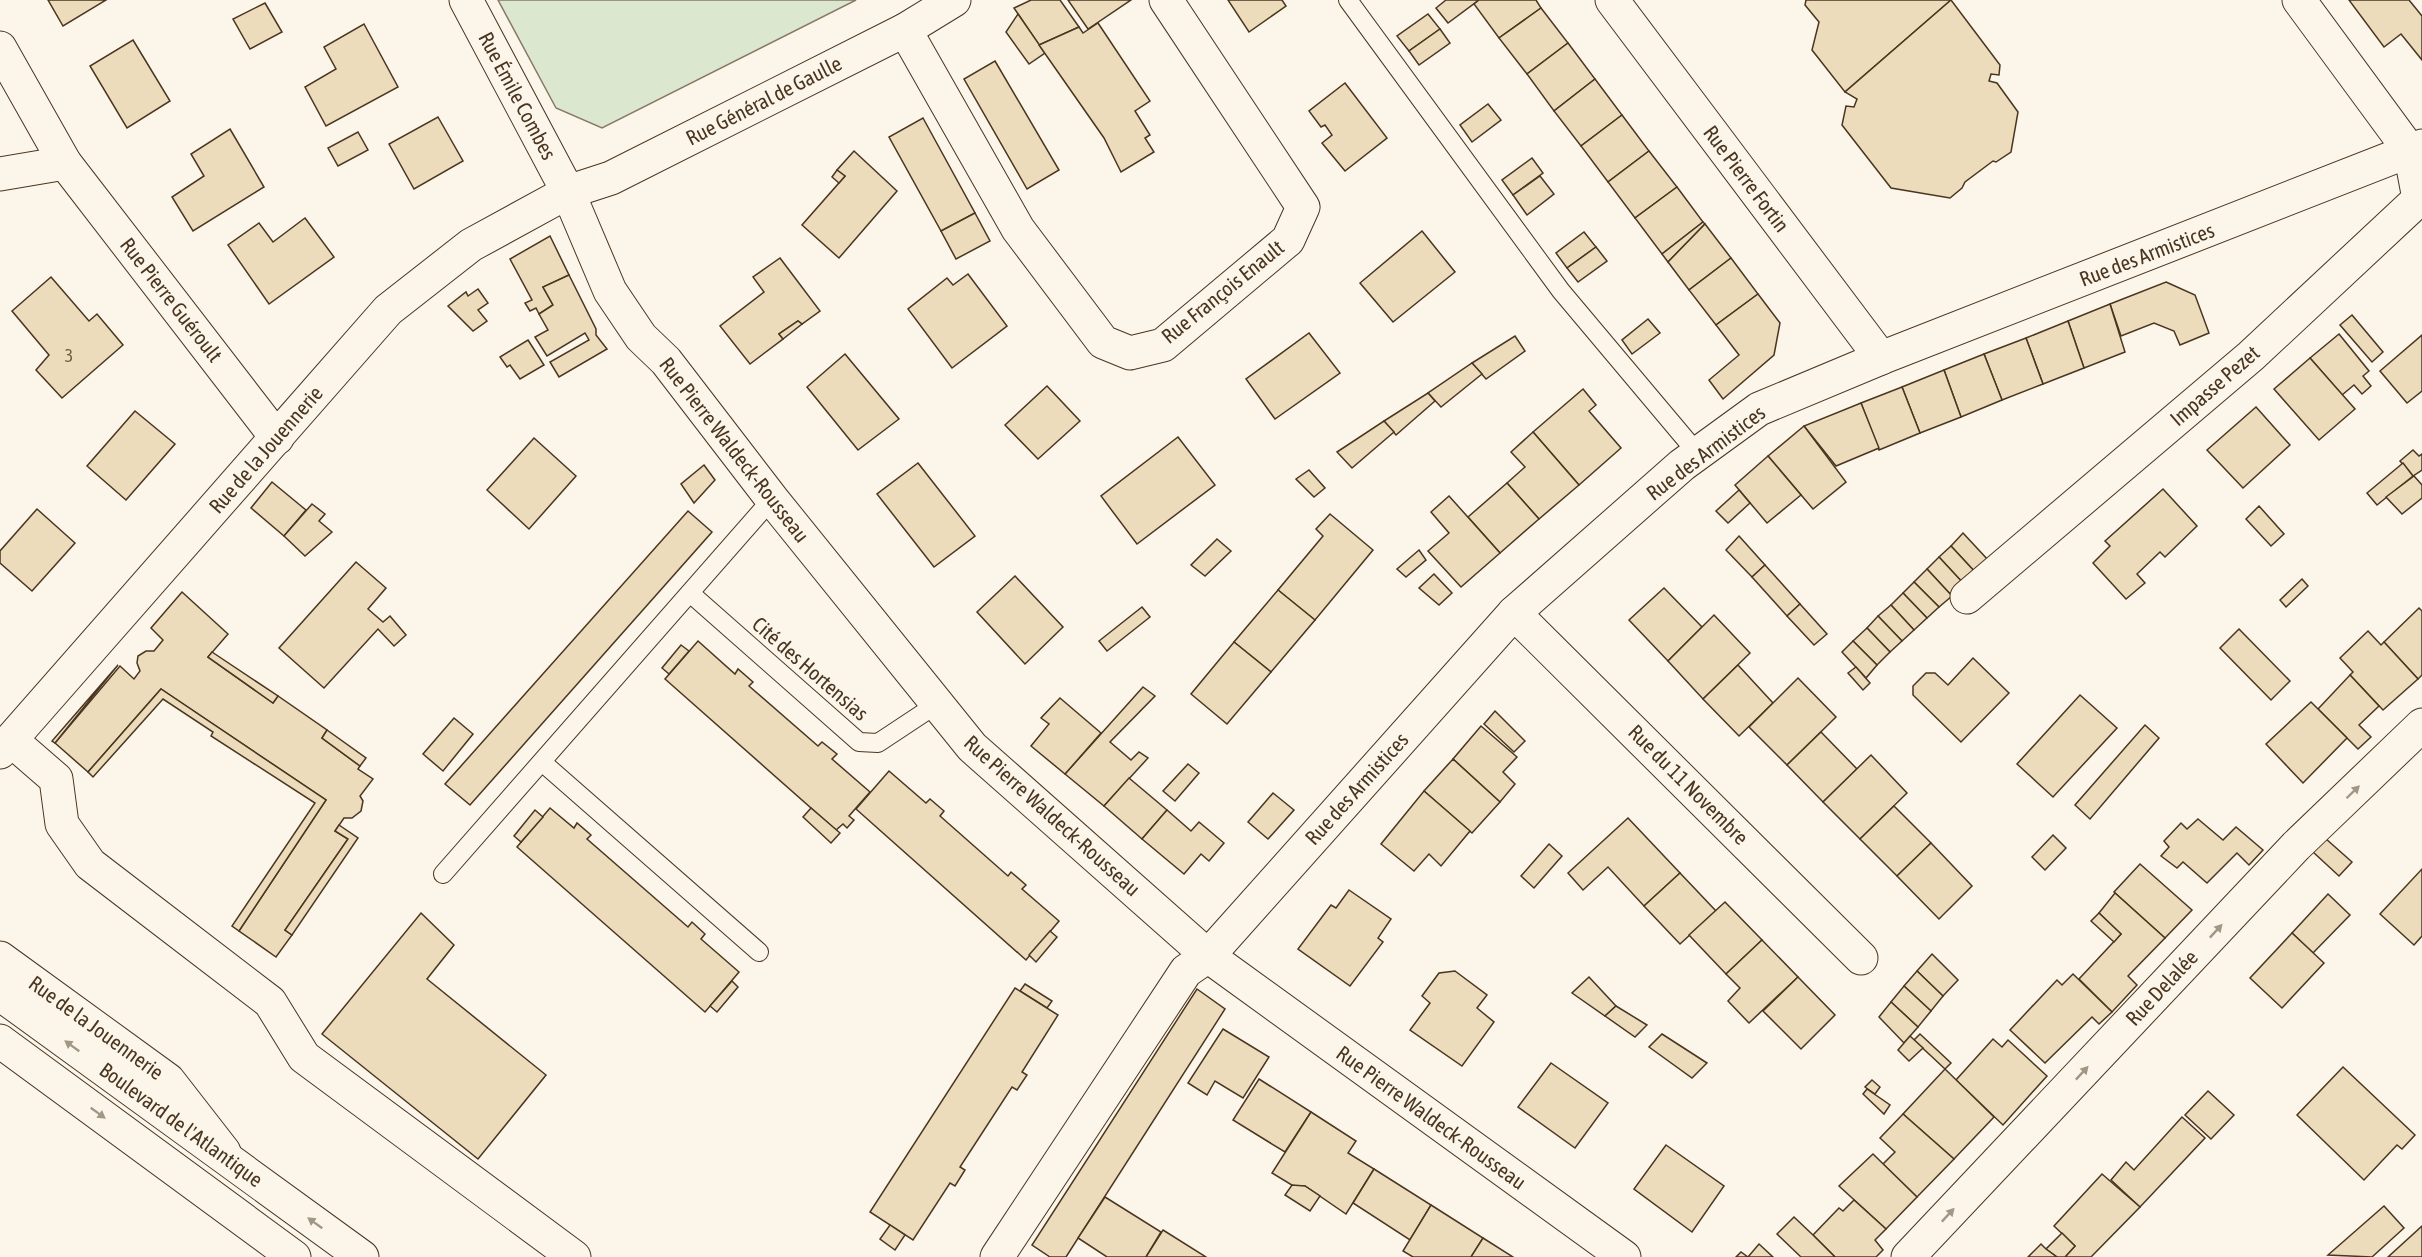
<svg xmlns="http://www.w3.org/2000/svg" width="2422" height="1257" font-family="'Asap Condensed',sans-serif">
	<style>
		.green { fill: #dce7d0; stroke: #887966; stroke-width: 1.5 }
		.building { fill: #ecdcbc; stroke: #4a3520; stroke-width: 1.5 }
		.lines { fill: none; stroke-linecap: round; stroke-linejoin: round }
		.lane-casing { stroke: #4a3520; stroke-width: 20 }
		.street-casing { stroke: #4a3520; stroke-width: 35 }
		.primary-casing { stroke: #4a3520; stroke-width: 35 }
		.lane { stroke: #fbf6e9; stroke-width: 18 }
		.street { stroke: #fbf6e9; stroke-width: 33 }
		.primary { stroke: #fbf6e9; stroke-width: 33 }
		.oneway { fill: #a29684 }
		.labels { text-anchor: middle; stroke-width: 4.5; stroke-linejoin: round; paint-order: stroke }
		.number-label { font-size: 18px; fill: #725f47 }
		.street-label { font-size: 21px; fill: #4a3520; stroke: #fbf6e9 }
	</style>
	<rect width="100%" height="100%" fill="#fbf6e9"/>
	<polygon class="green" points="498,0 856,0 602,128 556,108"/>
	<g class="building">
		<polygon points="48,0 106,0 63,26"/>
		<polygon points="1031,0 1060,0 1079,27 1039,45 1014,8"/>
		<polygon points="1068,0 1131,0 1088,29"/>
		<polygon points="1228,0 1282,0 1286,6 1249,32"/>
		<polygon points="1446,0 1479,0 1448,23 1436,8"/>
		<polygon points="1479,0 1536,0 1541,8 1499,38 1474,4"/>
		<polygon points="1806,0 1951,0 1845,92 1812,50 1819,22 1805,5"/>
		<polygon points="1951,0 2000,65 1999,75 1991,74 1989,81 1997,83 2018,112 2011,152 1996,162 1993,161 1965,182 1962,188 1950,198 1891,188 1842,125 1846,106 1854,107 1857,99 1845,92"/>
		<polygon points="2349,0 2409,0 2422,16 2422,60 2401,34 2384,47"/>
		<polygon points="265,3 282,32 250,49 233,19"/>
		<polygon points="1541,8 1568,43 1527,74 1499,38"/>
		<polygon points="1018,14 1045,53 1029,64 1006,32"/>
		<polygon points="1428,14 1440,29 1409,51 1397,36"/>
		<polygon points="1098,23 1150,101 1135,111 1150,135 1145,138 1154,152 1121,172 1104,138 1039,45 1079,27 1083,33"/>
		<polygon points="364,24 398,87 326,126 305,87 336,69 324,47"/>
		<polygon points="1440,29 1450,43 1419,65 1409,51"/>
		<polygon points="133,40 170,101 127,128 90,66"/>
		<polygon points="1568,43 1595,79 1554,111 1527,74"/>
		<polygon points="995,61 1059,170 1027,189 964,79"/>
		<polygon points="1595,79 1622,115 1581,146 1554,111"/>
		<polygon points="1345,83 1387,138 1345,171 1322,143 1332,135 1325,125 1321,127 1309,111"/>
		<polygon points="1488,104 1501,120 1472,142 1460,125"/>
		<polygon points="1622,115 1649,151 1608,182 1581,146"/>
		<polygon points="438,117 463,161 414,189 389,144"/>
		<polygon points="923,118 975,213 941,231 889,137"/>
		<polygon points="230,129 264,187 193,231 172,197 204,176 191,154"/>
		<polygon points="358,132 368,150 338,166 328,148"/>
		<polygon points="854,151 897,191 839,258 802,225 845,176 837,170"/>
		<polygon points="1649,151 1677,187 1635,218 1608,182"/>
		<polygon points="1532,158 1543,173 1513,195 1502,180"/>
		<polygon points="837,170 845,176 839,183 832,177"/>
		<polygon points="1540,176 1554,194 1527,215 1513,195"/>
		<polygon points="1677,187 1703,222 1662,254 1635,218"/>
		<polygon points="975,213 990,241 956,259 941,231"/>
		<polygon points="305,218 334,257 269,304 228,245 259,223 273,242"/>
		<polygon points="1703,222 1705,224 1668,262 1662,254"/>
		<polygon points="1705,224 1731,258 1689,290 1668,262"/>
		<polygon points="1422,231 1455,272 1393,322 1360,283"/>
		<polygon points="1584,232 1596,247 1567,268 1556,253"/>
		<polygon points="550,236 569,275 543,287 553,305 539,314 536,308 530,311 525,303 532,300 510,259"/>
		<polygon points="1596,247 1607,261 1578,282 1567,268"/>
		<polygon points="780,258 820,311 802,324 798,321 779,334 783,339 750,364 720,326 764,292 753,277"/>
		<polygon points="1731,258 1758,294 1716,325 1689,290"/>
		<polygon points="968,274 1007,326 952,368 908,309 947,278 953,285"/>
		<polygon points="569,275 596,329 596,335 607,349 559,377 550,362 589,340 585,333 547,356 535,337 548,330 539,314 553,305 543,287"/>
		<polygon points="51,277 89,321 97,314 123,345 62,398 36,370 49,355 12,311"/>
		<polygon points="2166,282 2195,295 2209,333 2180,345 2174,331 2154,323 2121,336 2110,304"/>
		<polygon points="478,289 488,303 478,310 487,321 473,331 448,306 466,292 468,296"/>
		<polygon points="1758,294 1780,323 1774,355 1723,399 1709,380 1739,355 1716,325"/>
		<polygon points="2110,304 2125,352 2084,368 2068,321"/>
		<polygon points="2352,315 2383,352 2372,362 2340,325"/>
		<polygon points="1648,319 1660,333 1632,354 1622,340"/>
		<polygon points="798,321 802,324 783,339 779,334"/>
		<polygon points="2068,321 2084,368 2043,384 2026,338"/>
		<polygon points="1309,333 1340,373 1275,419 1246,379"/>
		<polygon points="2339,334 2369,371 2363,376 2371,386 2362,394 2354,385 2342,395 2310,358"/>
		<polygon points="2422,335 2422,391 2407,403 2380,371"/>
		<polygon points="1515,336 1525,351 1486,379 1472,363"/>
		<polygon points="2026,338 2043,384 2002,400 1984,354"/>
		<polygon points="528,340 544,365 520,379 510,365 507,367 500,357"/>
		<polygon points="845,354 899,419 858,450 807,387"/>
		<polygon points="1984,354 2002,400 1961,417 1944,370"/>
		<polygon points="2310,358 2355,409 2319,440 2274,389"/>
		<polygon points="1472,363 1482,374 1441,407 1428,393"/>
		<polygon points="1944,370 1961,417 1920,433 1902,387"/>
		<polygon points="1047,386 1080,421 1038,459 1005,425"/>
		<polygon points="1902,387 1920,433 1879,450 1861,403"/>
		<polygon points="1583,389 1596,405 1589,411 1621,448 1579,485 1533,432"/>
		<polygon points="1428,393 1435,401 1396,435 1384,421"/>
		<polygon points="1861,403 1879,448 1836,466 1804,426"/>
		<polygon points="2256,407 2290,445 2243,488 2207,450"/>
		<polygon points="135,411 175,444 126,500 87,466"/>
		<polygon points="1384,421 1394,432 1352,468 1337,452"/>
		<polygon points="1804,426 1846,482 1813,509 1768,456"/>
		<polygon points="1533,432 1579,485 1539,519 1507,483 1525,467 1511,452"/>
		<polygon points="1178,437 1215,485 1137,544 1101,496"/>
		<polygon points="534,438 576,476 529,529 487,490"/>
		<polygon points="2413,450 2419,456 2422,454 2422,470 2413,476 2400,461"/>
		<polygon points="1768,456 1801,495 1767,523 1735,485"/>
		<polygon points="918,463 975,536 934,567 877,494"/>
		<polygon points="2403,463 2413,476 2377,505 2367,493"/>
		<polygon points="704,465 715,480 694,503 681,484"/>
		<polygon points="1309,470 1325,488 1314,497 1296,479"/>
		<polygon points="2414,476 2422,485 2422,498 2402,514 2386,497"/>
		<polygon points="272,482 306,510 284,536 251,508"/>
		<polygon points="1507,483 1539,519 1500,553 1468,517"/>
		<polygon points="2163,489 2197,526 2165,557 2160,552 2137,574 2145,583 2126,599 2093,563 2110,546 2105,541"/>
		<polygon points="1739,490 1750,503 1728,523 1716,511"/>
		<polygon points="1449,496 1500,553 1461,587 1428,551 1449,533 1431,512"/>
		<polygon points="312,504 325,514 319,521 332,532 305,556 284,536"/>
		<polygon points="2259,506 2284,534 2271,546 2246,519"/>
		<polygon points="37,509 75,543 32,591 0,563 0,551"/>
		<polygon points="688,511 712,532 470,805 445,784"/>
		<polygon points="1330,514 1373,550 1315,620 1278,590 1323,536 1316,529"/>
		<polygon points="1963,533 1989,561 1976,573 1951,546"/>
		<polygon points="1739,536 1765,565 1752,577 1726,550"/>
		<polygon points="1217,539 1231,551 1205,576 1191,565"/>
		<polygon points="1951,546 1976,573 1964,584 1939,557"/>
		<polygon points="1419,550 1426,560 1406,577 1397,569"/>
		<polygon points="1939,557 1964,584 1952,596 1927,569"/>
		<polygon points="356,562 386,588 368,609 383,622 390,616 406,635 394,646 378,629 324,688 279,648"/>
		<polygon points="1765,565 1800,604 1787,616 1752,577"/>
		<polygon points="1927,569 1952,596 1939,607 1914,582"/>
		<polygon points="1434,574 1452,593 1439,605 1419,588"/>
		<polygon points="1015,576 1063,627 1025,664 977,612"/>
		<polygon points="2302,579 2308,586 2286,607 2280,600"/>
		<polygon points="1914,582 1939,607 1927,618 1903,593"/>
		<polygon points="1664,588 1702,627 1668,661 1629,620"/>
		<polygon points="1278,590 1315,620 1271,672 1234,642"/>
		<polygon points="182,592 228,634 208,657 273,703 278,696 327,730 322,738 360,766 358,769 373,779 360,796 363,801 361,811 352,818 344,818 335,831 348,839 285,930 292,935 276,957 239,931 326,800 161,689 88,772 55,743 120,666 134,679 140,671 137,663 138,656 146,651 154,651 163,640 151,628"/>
		<polygon points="1903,593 1927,618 1914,630 1891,605"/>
		<polygon points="1800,604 1827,634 1814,645 1787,616"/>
		<polygon points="1891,605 1914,630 1902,641 1878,616"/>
		<polygon points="1142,607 1150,617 1107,651 1099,641"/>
		<polygon points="2419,608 2422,611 2422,675 2418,679 2384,642"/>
		<polygon points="1714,615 1750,653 1703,699 1668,661"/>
		<polygon points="1878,616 1902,641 1890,652 1867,628"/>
		<polygon points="1867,628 1890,652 1877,665 1853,641"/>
		<polygon points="2239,629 2290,681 2271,700 2220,648"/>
		<polygon points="2368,631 2381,645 2384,642 2418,679 2383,710 2350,675 2353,672 2340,658"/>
		<polygon points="698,641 735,674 738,669 753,682 749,686 818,746 822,742 837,754 832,759 870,792 849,816 854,820 847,828 843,824 836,830 665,679"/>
		<polygon points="1853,641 1877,665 1866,678 1842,652"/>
		<polygon points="1234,642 1271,672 1227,724 1191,694"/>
		<polygon points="681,645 689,651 669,674 662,668"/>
		<polygon points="212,652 278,696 273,703 208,657"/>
		<polygon points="1973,658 2009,693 1961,742 1913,695 1913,686 1926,673 1935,673 1948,685"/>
		<polygon points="118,665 55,743 52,741"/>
		<polygon points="1738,665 1773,703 1739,736 1703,699"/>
		<polygon points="1856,667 1870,683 1863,690 1848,673"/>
		<polygon points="2350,675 2379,706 2359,725 2371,737 2358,749 2318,709"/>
		<polygon points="1798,678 1836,717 1787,765 1749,727"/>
		<polygon points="1143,687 1155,696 1110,742 1131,760 1139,752 1148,758 1104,806 1065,774"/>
		<polygon points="161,689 326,800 239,931 232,926 315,803 211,736 213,732 163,699 93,777 88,772"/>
		<polygon points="2080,695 2117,728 2053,797 2017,764"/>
		<polygon points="1060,698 1101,733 1065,774 1031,746 1049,724 1041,718"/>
		<polygon points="2311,702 2347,738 2303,783 2266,744"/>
		<polygon points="1495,711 1525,741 1514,752 1484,724"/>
		<polygon points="454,718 473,734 443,771 423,754"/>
		<polygon points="2145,725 2159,738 2090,819 2075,805"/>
		<polygon points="1481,726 1517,757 1503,772 1515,784 1500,802 1453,759"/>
		<polygon points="327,730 366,758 360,766 322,738"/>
		<polygon points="1821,732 1857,769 1823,802 1787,765"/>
		<polygon points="1871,755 1907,793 1860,839 1823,802"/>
		<polygon points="1453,759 1500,802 1472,833 1424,791"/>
		<polygon points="1188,764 1199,773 1175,801 1163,791"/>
		<polygon points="889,771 926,803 930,799 944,811 940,816 1008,876 1011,872 1026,885 1022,889 1059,921 1026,960 856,809"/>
		<polygon points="1129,778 1167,810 1142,839 1104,806"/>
		<polygon points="1424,791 1470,831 1441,866 1429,854 1414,871 1381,844"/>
		<polygon points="1273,793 1294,810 1268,839 1248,822"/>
		<polygon points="1894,806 1931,843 1897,876 1860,839"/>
		<polygon points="550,808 574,828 577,823 591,835 587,839 688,927 692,922 705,934 701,939 739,972 705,1012 517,847"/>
		<polygon points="811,808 840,833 831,843 803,817"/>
		<polygon points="535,810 543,817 521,842 514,836"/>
		<polygon points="1167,810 1191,831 1199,822 1224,843 1209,861 1201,854 1184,874 1142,839"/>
		<polygon points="1628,818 1680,873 1644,906 1608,867 1583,890 1568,873"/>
		<polygon points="2198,819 2223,840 2236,827 2263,850 2249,865 2237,853 2207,883 2183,862 2177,868 2161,856 2169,847 2164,841 2181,823 2187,829"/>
		<polygon points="339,825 358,838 292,935 285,930 348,839 335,831"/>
		<polygon points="2053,835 2066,848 2045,870 2032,857"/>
		<polygon points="2325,838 2352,862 2339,876 2313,852"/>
		<polygon points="1931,843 1972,886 1939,919 1897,876"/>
		<polygon points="1549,844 1562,856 1534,888 1521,876"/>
		<polygon points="2140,864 2192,910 2165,938 2114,892"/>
		<polygon points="2422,869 2422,936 2414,945 2380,914"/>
		<polygon points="1680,873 1716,911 1680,944 1644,906"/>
		<polygon points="1349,890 1391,919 1378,938 1383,942 1350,986 1298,949 1331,905 1336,908"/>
		<polygon points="2115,893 2165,938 2128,976 2137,985 2112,1012 2079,979 2121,934 2099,913"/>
		<polygon points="2328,894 2350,915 2313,953 2292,933"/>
		<polygon points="1725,902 1762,940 1726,974 1689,935"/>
		<polygon points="421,913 454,945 427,979 546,1075 478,1159 322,1034"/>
		<polygon points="2099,913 2121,934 2114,942 2091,921"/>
		<polygon points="1050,931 1057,937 1036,962 1029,955"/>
		<polygon points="2292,933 2324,963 2282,1008 2250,978"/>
		<polygon points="1762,940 1798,977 1749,1023 1728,1001 1740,988 1726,974"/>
		<polygon points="1932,954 1958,980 1943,996 1917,971"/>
		<polygon points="1455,971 1487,995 1477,1008 1494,1022 1462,1066 1410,1030 1430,1003 1422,996 1439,973"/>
		<polygon points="1917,971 1943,996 1931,1011 1904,986"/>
		<polygon points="2073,974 2112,1012 2099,1024 2092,1017 2045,1063 2010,1030 2057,980 2062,985"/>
		<polygon points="1589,977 1616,1006 1605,1016 1572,993"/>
		<polygon points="1798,977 1835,1015 1801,1049 1763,1011"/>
		<polygon points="732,981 738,987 717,1012 710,1006"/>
		<polygon points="1025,984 1052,1001 1047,1008 1020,991"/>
		<polygon points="1904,986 1931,1011 1918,1027 1891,1002"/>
		<polygon points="1015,988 1058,1015 1022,1072 1027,1075 1017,1090 1012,1087 960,1167 965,1170 955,1186 950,1183 913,1240 870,1212"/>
		<polygon points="1197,989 1225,1009 1066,1257 1050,1257 1032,1245"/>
		<polygon points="1891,1002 1918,1027 1904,1043 1879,1017"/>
		<polygon points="1616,1006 1647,1025 1635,1037 1605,1016"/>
		<polygon points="1223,1029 1269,1057 1243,1098 1215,1081 1207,1095 1188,1083"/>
		<polygon points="1662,1034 1707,1063 1692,1078 1649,1047"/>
		<polygon points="1920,1034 1951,1063 1945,1069 1914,1040"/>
		<polygon points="1910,1036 1923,1048 1909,1061 1898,1050"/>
		<polygon points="1993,1039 2002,1047 2008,1040 2047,1076 2003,1125 1956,1080"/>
		<polygon points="1551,1063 1608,1103 1575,1148 1518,1107"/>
		<polygon points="2343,1067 2415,1135 2402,1149 2397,1145 2364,1180 2297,1115"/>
		<polygon points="1945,1069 1994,1117 1954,1159 1903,1114"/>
		<polygon points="1259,1079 1311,1112 1285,1152 1233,1120"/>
		<polygon points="1872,1080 1880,1087 1875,1094 1865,1087"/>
		<polygon points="1867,1089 1890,1105 1884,1114 1863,1094"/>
		<polygon points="2208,1091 2234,1115 2211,1139 2185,1115"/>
		<polygon points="1311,1112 1356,1141 1348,1153 1374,1169 1346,1214 1305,1186 1295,1187 1272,1173"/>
		<polygon points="1903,1114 1954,1159 1917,1197 1883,1164 1895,1152 1880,1138"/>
		<polygon points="2182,1117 2205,1138 2140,1207 2111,1180 2126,1162 2134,1170"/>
		<polygon points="1666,1145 1724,1186 1692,1232 1634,1189"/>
		<polygon points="1873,1154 1917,1197 1886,1229 1839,1186"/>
		<polygon points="1374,1169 1431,1205 1410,1240 1353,1203"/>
		<polygon points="2102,1174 2140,1207 2091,1257 2065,1257 2075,1246 2054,1226"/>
		<polygon points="1292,1185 1305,1186 1320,1196 1310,1211 1285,1195"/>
		<polygon points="1105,1197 1161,1232 1146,1257 1107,1257 1078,1238"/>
		<polygon points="1854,1200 1886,1229 1875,1240 1883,1250 1876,1257 1835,1257 1813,1235 1839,1208 1843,1211"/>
		<polygon points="1431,1205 1483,1238 1471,1257 1413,1257 1403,1251"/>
		<polygon points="2384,1206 2404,1228 2372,1257 2328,1255"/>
		<polygon points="1794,1217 1813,1235 1835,1257 1801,1257 1777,1234"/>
		<polygon points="890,1225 905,1235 895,1250 880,1239"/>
		<polygon points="2422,1226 2422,1257 2388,1257"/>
		<polygon points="1163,1230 1206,1257 1146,1257"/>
		<polygon points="2062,1233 2075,1246 2065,1257 2057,1257 2046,1249"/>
		<polygon points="1483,1238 1513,1257 1471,1257"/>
		<polygon points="1759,1244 1773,1257 1736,1257 1741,1252 1748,1257"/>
		<polygon points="2041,1244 2046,1249 2057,1257 2028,1257"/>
	</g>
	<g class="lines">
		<defs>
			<g id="lane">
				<polyline points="1348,0 1561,291 1698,454"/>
				<polyline points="690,593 859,742 878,743 937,704"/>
				<polyline points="542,762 759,952"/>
				<polyline points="443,874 772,499"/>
			</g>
			<g id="street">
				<polyline points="466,0 568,192 610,291 641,337 666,361 772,499 972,747 1208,956 1624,1257"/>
				<polyline points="1612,0 1881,358"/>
				<polyline points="905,30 1018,229 1103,342 1130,353 1163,345 1288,240 1303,207 1166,0"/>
				<polyline points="0,48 65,163 277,438"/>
				<polyline points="0,174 65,163"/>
				<polyline points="1967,597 2251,356 2419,199 2410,151 2299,0"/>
				<polyline points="1514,613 1861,958"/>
				<polyline points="11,740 56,779 62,824 90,864 270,1002 304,1057 574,1257"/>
				<polyline points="0,752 388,310 471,245 568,192 611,178 905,30 954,0"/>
				<polyline points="0,958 168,1080 224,1152"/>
				<polyline points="997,1257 1186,971 1208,956 1514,613 1682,465 1759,409 1881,358 2422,146"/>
				<polyline points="1908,1257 2296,846 2422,725"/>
			</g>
			<g id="primary">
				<polyline points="0,994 362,1257"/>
				<polyline points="0,1041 294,1257"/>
			</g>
		</defs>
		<use href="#lane" class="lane-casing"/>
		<use href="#street" class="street-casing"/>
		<use href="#primary" class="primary-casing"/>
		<use href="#lane" class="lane"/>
		<use href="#street" class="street"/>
		<use href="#primary" class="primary"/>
	</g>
	<defs><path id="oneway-solid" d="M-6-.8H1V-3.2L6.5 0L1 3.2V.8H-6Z" transform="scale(1.5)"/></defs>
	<g class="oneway">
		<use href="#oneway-solid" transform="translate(2353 792) rotate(-44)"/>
		<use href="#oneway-solid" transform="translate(2216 931) rotate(-47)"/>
		<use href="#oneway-solid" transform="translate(72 1046) rotate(-144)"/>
		<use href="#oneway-solid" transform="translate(2082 1073) rotate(-47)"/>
		<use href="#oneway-solid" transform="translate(98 1113) rotate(36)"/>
		<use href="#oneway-solid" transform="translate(1948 1215) rotate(-47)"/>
		<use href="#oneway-solid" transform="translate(315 1223) rotate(-144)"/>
	</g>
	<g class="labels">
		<g class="number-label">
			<text x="69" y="362">3</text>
		</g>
		<g class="street-label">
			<text transform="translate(517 96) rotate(62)" y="7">Rue Émile Combes</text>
			<text transform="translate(764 101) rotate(-27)" y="7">Rue Général de Gaulle</text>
			<text transform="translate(1746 179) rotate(53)" y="7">Rue Pierre Fortin</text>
			<text transform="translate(2147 255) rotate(-21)" y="7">Rue des Armistices</text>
			<text transform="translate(1223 292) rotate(-39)" y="7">Rue François Enault</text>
			<text transform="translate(171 300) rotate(52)" y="7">Rue Pierre Guéroult</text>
			<text transform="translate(2215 386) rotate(-41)" y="7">Impasse Pezet</text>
			<text transform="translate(266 450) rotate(-49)" y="7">Rue de la Jouennerie</text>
			<text transform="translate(734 450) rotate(52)" y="7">Rue Pierre Waldeck-Rousseau</text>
			<text transform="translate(1706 453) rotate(-37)" y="7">Rue des Armistices</text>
			<text transform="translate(810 669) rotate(41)" y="7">Cité des Hortensias</text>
			<text transform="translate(1688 785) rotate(45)" y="7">Rue du 11 Novembre</text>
			<text transform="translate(1357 789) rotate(-48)" y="7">Rue des Armistices</text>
			<text transform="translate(1052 816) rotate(42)" y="7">Rue Pierre Waldeck-Rousseau</text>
			<text transform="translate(2162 988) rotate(-47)" y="7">Rue Delalée</text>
			<text transform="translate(96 1028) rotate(36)" y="7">Rue de la Jouennerie</text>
			<text transform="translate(1431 1118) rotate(36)" y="7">Rue Pierre Waldeck-Rousseau</text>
			<text transform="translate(181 1125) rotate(36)" y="7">Boulevard de l'Atlantique</text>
		</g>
	</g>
</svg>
